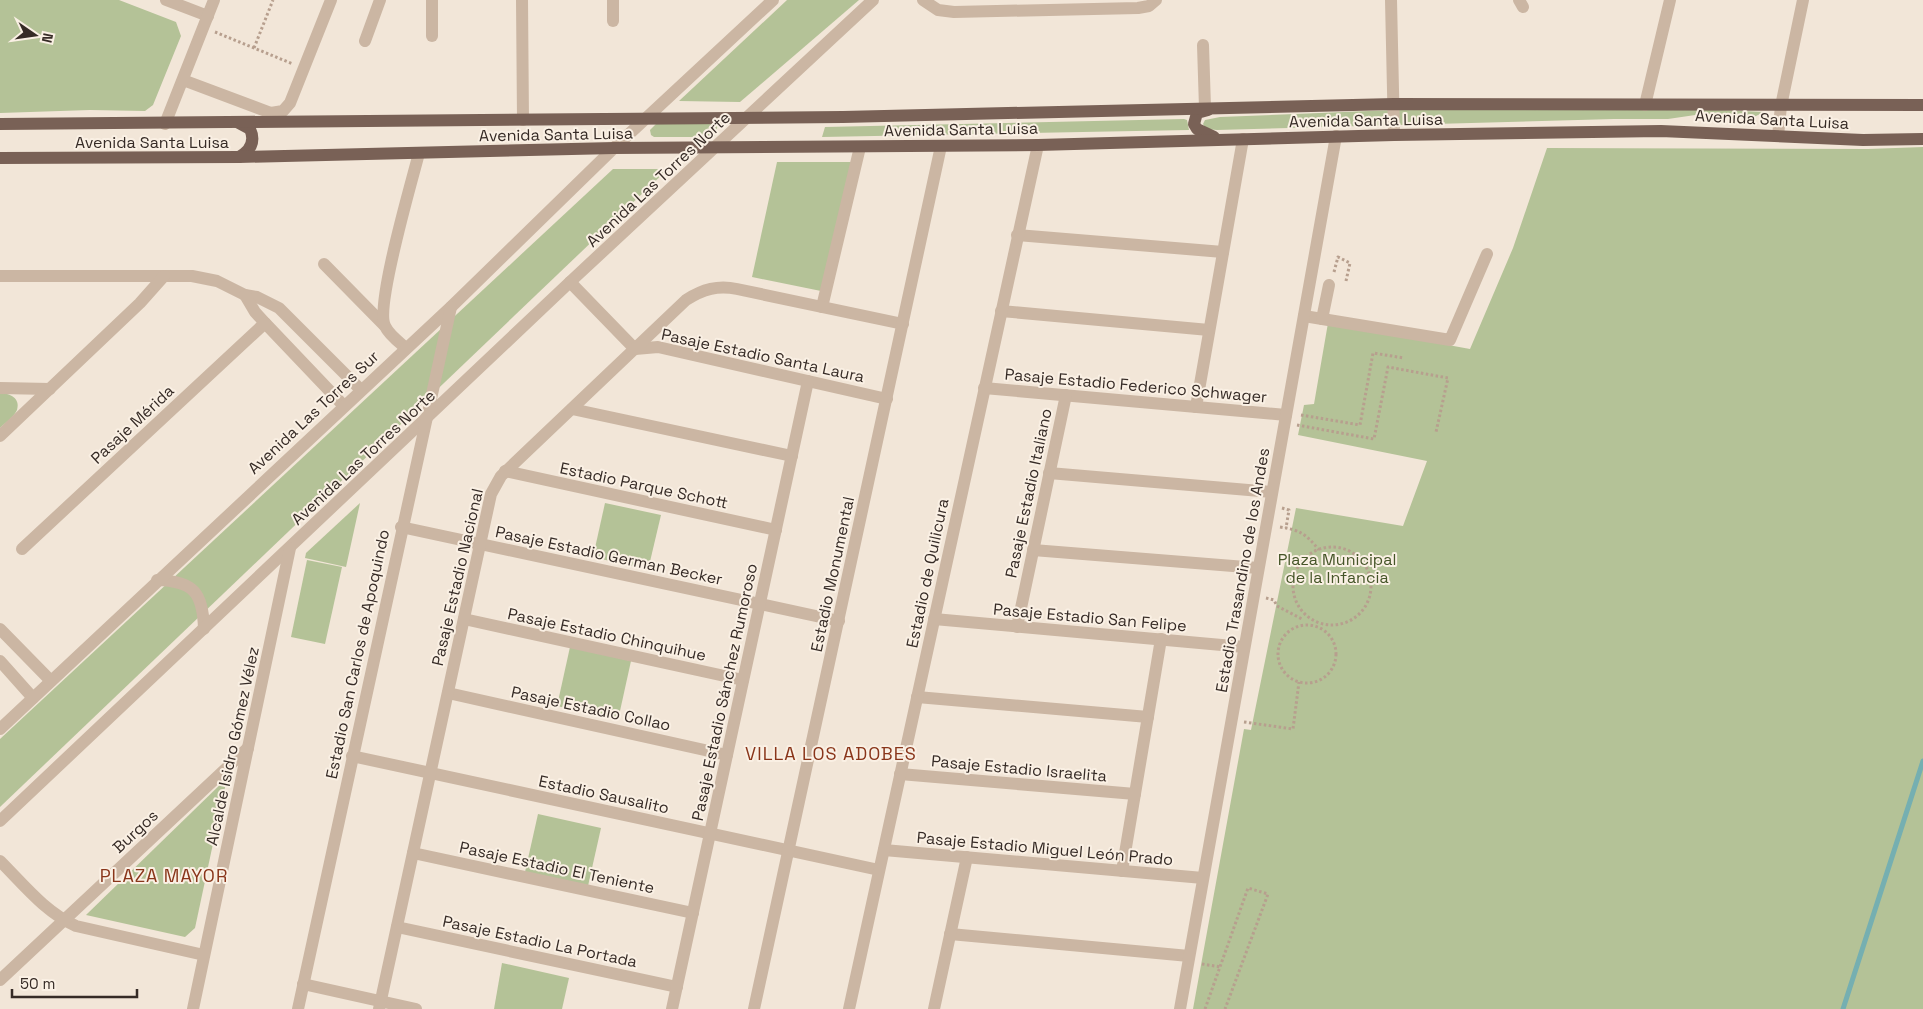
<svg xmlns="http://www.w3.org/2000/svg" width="1923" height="1009" font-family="'Space Grotesk',sans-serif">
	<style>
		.green { fill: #b4c297 }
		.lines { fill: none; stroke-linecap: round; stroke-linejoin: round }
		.stream { stroke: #75afb1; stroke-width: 5 }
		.path { stroke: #b79f8e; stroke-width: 3; stroke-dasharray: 2.5 2.5; stroke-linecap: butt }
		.minor { stroke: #cbb6a3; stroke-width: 12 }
		.major { stroke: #796156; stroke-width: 12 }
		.labels { text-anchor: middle; stroke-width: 4; stroke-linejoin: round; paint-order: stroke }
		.street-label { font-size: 16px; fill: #362b26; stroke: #faf0e4 }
		.park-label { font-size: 16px; fill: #455528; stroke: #faf0e4 }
		.neighbourhood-label { font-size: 18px; letter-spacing: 1px; fill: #89351a; stroke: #faf0e4 }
	</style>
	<rect width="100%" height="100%" fill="#f2e6d8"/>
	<g class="green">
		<polygon points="0,0 119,0 176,22 181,36 153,105 145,111 90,110 0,113"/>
		<polygon points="787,0 859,0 740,102 679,101"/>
		<polygon points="1418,109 1719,110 1764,112 1754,117 1702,114 1668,119 1614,119 1217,130 1206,129 1203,124 1205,120 1220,117"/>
		<polygon points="1184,119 1187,120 1189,130 822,137 825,127"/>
		<polygon points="657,123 718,124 715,136 710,137 654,137 651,135 650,130"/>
		<polygon points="1923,147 1923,1009 1193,1009 1244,729 1251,730 1296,508 1403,526 1427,461 1298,435 1304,405 1314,404 1328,323 1470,349 1513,248 1547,148 1868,149"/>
		<polygon points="777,162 851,162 821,291 752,277"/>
		<polygon points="613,169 668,169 0,807 0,739"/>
		<path d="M0 393C9 393 21 398 17 410 14 417 5 423 0 428Z"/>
		<polygon points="360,503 346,567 305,558 306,553"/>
		<polygon points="605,503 661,515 648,570 593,557"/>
		<polygon points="307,560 342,567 325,644 291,637"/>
		<polygon points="570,647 631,661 618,720 557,706"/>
		<polygon points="227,778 195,928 185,937 86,915"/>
		<polygon points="538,814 601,828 588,886 525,872"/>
		<polygon points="502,963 569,978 562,1009 494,1009"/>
	</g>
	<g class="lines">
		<polyline class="stream" points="1843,1009 1923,761"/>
		<g class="path">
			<polyline points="215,32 293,64"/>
			<polyline points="254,48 273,0"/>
			<polyline points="1334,272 1338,257 1350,263 1346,281"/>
			<polyline points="1301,415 1360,425 1373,353 1404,358"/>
			<polyline points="1297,425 1374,439 1388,367 1448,378 1436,432"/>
			<polyline points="1282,508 1289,510 1286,528"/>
			<path d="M1280 527C1300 530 1306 534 1319 550"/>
			<circle cx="1332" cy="586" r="39"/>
			<polyline points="1266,598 1274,600 1277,606 1302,619"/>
			<circle cx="1307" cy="654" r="29"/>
			<polyline points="1244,722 1293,729 1299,682"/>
			<polyline points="1202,964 1221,967"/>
			<polyline points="1205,1009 1248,888 1268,894 1225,1009"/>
		</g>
		<g class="minor">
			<polyline points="166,0 208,16"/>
			<polyline points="432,0 432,36"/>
			<polyline points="522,0 523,120"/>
			<polyline points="613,0 613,21"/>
			<polyline points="923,0 938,10 954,12 1138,8 1149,6 1156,0"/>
			<polyline points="1391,0 1394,135"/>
			<polyline points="1519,0 1523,7"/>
			<polyline points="365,41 380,0"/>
			<polyline points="1203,45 1205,108"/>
			<polyline points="183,80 271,113 283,111 290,103 331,0"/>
			<polyline points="1645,105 1670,0"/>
			<polyline points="165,124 214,0"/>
			<polyline points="1778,136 1781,106 1803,0"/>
			<polyline points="1017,235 1223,252"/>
			<polyline points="324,264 384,325"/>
			<polyline points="0,276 192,276 217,281 245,295 257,297 279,308 361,390"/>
			<polyline points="570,282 635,349 658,347 887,399"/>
			<polyline points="245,295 255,312 265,323 344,406"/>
			<polyline points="822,307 860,147"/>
			<polyline points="1001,311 1209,330"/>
			<polyline points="1304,316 1450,340 1487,254"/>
			<polyline points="1322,319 1329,285"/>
			<path d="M406 348C399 342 389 335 385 326 375 306 412 181 419 153"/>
			<polyline points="0,388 50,389"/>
			<polyline points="984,388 1286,415"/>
			<polyline points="1196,407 1243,139"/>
			<polyline points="572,409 792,456"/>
			<polyline points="0,436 140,303 164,276"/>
			<polyline points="505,471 776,530"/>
			<polyline points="1049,473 1272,492"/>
			<polyline points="401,527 839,621"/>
			<polyline points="22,549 265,323"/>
			<polyline points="1033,550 1258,568"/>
			<path d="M157 580C194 581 203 593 204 629"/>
			<polyline points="464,619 743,680"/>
			<polyline points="934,619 1244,647"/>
			<polyline points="1017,627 1066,395"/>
			<polyline points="0,629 51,681"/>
			<polyline points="0,661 33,698"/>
			<polyline points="448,693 727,755"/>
			<polyline points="917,697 1148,717"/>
			<polyline points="0,729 451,307 614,148 773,0"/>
			<polyline points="352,756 879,870"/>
			<polyline points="900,774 1135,794"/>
			<polyline points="0,821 570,282 873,0"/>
			<polyline points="884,850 1203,878"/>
			<polyline points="413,853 693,913"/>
			<path d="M0 861C24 885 45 912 76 926L204 955"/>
			<polyline points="1122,871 1161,639"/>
			<polyline points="397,927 677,987"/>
			<polyline points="950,934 1189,956"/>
			<polyline points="0,980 248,748"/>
			<polyline points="303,984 416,1009"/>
			<polyline points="193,1009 290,548"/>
			<polyline points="298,1009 451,307"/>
			<path d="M379 1009 491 494 501 476 686 300C703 289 718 285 737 289L903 324"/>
			<polyline points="672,1009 808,381"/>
			<polyline points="754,1009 941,146"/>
			<polyline points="849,1009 1038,145"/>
			<polyline points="934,1009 967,857"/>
			<polyline points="1180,1009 1336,136"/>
		</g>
		<g class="major">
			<polyline points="1208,110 1197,113 1194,124 1197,129 1214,137"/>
			<path d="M237 122 250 129C256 142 250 151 239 157"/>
			<polyline points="0,124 843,117 1394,104 1923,105"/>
			<polyline points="0,158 239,157 614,148 1038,145 1394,135 1661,131 1863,140 1923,139"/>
		</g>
	</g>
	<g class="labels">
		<g class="street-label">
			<text transform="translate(1772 119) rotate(3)" y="6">Avenida Santa Luisa</text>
			<text transform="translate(1366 120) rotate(-1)" y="6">Avenida Santa Luisa</text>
			<text transform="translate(961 129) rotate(-1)" y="6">Avenida Santa Luisa</text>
			<text transform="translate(556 134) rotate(-1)" y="6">Avenida Santa Luisa</text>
			<text x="152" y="148">Avenida Santa Luisa</text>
			<text transform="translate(658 179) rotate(-43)" y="6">Avenida Las Torres Norte</text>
			<text transform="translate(763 355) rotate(12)" y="6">Pasaje Estadio Santa Laura</text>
			<text transform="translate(1136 385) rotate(5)" y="6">Pasaje Estadio Federico Schwager</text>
			<text transform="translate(313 412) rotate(-43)" y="6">Avenida Las Torres Sur</text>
			<text transform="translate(132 424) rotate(-43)" y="6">Pasaje Mérida</text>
			<text transform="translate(363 457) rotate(-43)" y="6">Avenida Las Torres Norte</text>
			<text transform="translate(644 485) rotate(12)" y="6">Estadio Parque Schott</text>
			<text transform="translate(1028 493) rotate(-78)" y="6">Pasaje Estadio Italiano</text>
			<text transform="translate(609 555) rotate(12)" y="6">Pasaje Estadio German Becker</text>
			<text transform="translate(1242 570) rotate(-80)" y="6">Estadio Trasandino de los Andes</text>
			<text transform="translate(927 573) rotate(-78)" y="6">Estadio de Quilicura</text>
			<text transform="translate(832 574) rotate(-78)" y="6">Estadio Monumental</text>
			<text transform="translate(457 577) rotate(-77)" y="6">Pasaje Estadio Nacional</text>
			<text transform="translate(1090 617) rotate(5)" y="6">Pasaje Estadio San Felipe</text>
			<text transform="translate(607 634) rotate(12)" y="6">Pasaje Estadio Chinquihue</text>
			<text transform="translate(357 654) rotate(-78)" y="6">Estadio San Carlos de Apoquindo</text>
			<text transform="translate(724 692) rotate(-78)" y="6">Pasaje Estadio Sánchez Rumoroso</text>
			<text transform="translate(591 708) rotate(12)" y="6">Pasaje Estadio Collao</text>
			<text transform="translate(232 746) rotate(-78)" y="6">Alcalde Isidro Gómez Vélez</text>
			<text transform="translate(1019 768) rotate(5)" y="6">Pasaje Estadio Israelita</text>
			<text transform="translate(604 794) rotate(12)" y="6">Estadio Sausalito</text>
			<text transform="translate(135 831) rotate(-43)" y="6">Burgos</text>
			<text transform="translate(1045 848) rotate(5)" y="6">Pasaje Estadio Miguel León Prado</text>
			<text transform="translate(557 867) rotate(12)" y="6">Pasaje Estadio El Teniente</text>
			<text transform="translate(540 941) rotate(12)" y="6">Pasaje Estadio La Portada</text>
		</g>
		<g class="park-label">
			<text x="1337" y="565">Plaza Municipal<tspan x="1337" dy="18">de la Infancia</tspan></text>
		</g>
		<g class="neighbourhood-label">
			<text x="831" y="760">VILLA LOS ADOBES</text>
			<text x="164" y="882">PLAZA MAYOR</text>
		</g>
	</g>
	<g transform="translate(35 35) rotate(103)" stroke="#faf0e4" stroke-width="4" paint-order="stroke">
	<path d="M0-4L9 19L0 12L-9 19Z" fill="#362b26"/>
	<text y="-8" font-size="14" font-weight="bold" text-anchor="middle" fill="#362b26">N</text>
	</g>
	<path d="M12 989v8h125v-8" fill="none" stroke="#362b26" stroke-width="2.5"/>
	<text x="20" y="989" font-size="15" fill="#362b26" stroke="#faf0e4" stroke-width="4" paint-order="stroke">50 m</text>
</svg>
